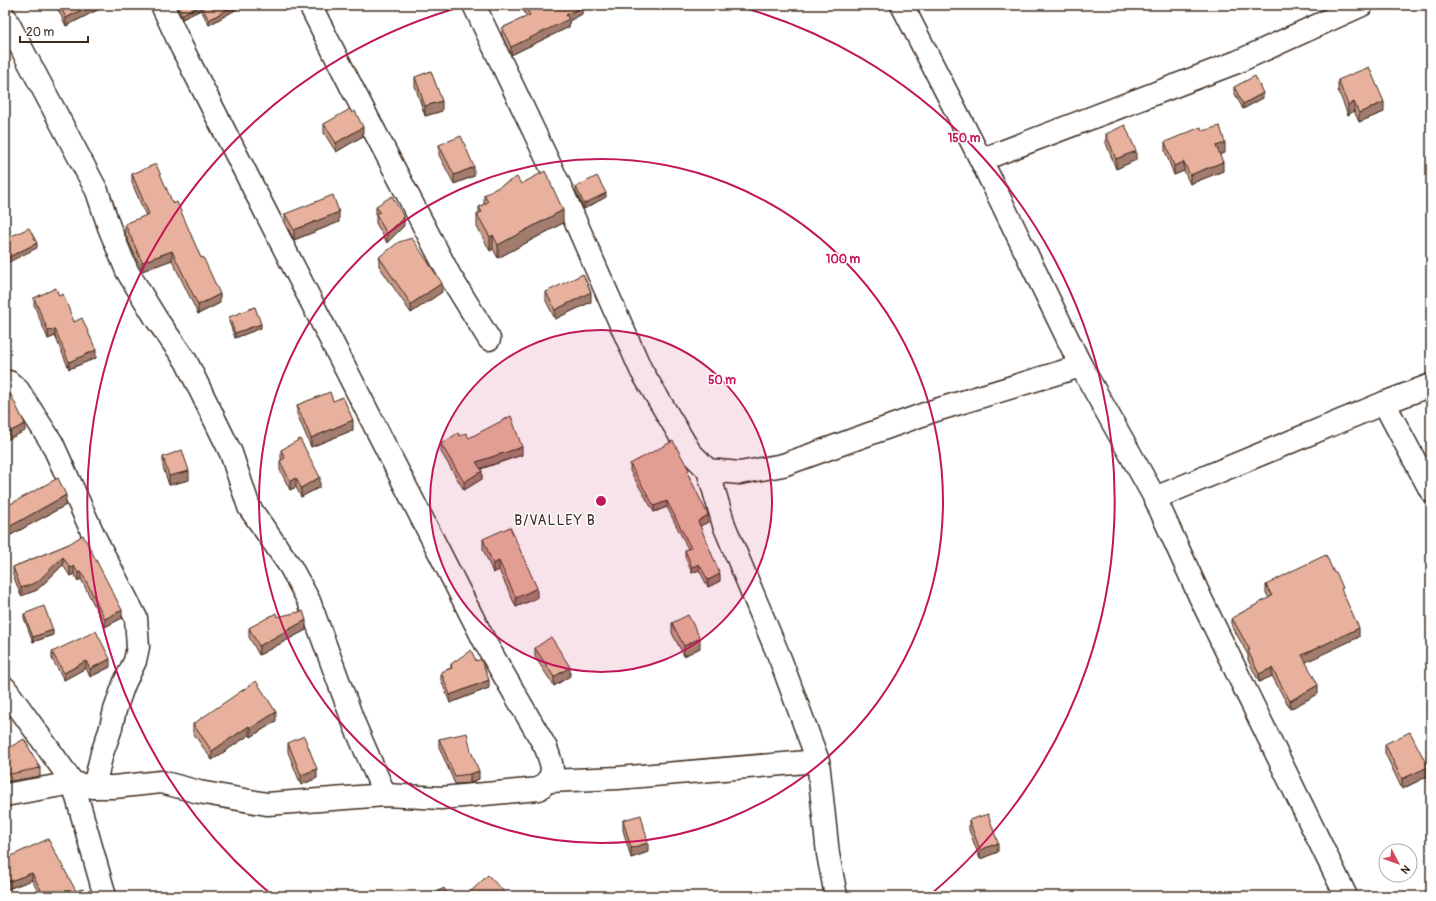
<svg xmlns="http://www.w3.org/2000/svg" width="1436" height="901" font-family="Pangolin,sans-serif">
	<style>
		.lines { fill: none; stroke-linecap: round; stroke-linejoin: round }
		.minor-casing { stroke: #3b2a1e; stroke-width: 25 }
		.minor { stroke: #fff; stroke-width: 22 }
		.wall { fill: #c89887; stroke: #3b2a1e }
		.shaded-wall { fill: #a27c6e; stroke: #3b2a1e }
		.building { fill: #e8b19d; stroke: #3b2a1e }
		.ring { fill: none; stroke: #c2185b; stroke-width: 2 }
		.labels { text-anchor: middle; stroke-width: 3; stroke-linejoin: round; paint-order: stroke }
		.quarter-label { font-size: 14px; letter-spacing: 1px; fill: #3b2a1e; stroke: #fff }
		.centre { fill: #c2185b; stroke: #fff; stroke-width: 2 }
		.ring-label { font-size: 12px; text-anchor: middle; font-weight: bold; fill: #c2185b; stroke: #fff; stroke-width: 3; stroke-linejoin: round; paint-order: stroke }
	</style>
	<rect width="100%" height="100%" fill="#fff"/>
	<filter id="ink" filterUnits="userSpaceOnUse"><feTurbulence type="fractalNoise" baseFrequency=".025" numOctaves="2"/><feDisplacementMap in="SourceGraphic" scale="8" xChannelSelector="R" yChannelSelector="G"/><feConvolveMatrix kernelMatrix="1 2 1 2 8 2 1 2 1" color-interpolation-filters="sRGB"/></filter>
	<g filter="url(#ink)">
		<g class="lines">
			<defs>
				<g id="minor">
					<polyline points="310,5 353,90 450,276 489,339"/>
					<polyline points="474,5 558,182 641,370 690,452 708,470 740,473 783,465 933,411 1081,366"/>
					<polyline points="902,5 981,160 1081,366 1155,498 1201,599 1346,896"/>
					<polyline points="5,17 97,191 109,227 127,271 157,320 186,361 231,453 249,507 290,566 309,601 355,726 385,795"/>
					<polyline points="981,160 1237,62 1362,5"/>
					<polyline points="5,382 9,382 18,390 52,443 95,538 136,618 138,647 135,661 124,684 115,710 110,731 102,753 94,787"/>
					<polyline points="1384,403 1431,491"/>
					<polyline points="708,470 724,525 781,661 818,761 828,854 836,896"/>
					<polyline points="1155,498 1384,403 1431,385"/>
					<polyline points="5,688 73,783 105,896"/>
					<polyline points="549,781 618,778 818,761"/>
					<path d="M5 795 73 783 94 787H114L161 782 199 792 267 804 385 795 441 798 539 789C557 774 553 768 546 748L486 644 182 48 162 5"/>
				</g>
			</defs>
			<use href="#minor" class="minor-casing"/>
			<use href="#minor" class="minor"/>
		</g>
		<g class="wall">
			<polygon points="56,5 107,5 66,26"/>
			<polygon points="176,5 237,5 237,9 209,25 201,10 182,19"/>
			<polygon points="520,5 581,5 582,14 569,21 569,27 511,55 502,36 502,28 527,17"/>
			<polygon points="415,77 442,111 425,116 415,86"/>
			<polygon points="1338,80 1384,112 1359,122 1354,111 1348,115 1338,90"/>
			<polygon points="1234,87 1263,98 1243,109 1234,92"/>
			<polygon points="324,124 363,136 336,152 324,133"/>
			<polygon points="1202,131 1225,153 1220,154 1223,171 1190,184 1184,171 1174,175 1165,151 1165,142"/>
			<polygon points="1106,134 1136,160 1116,169 1106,143"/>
			<polygon points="439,145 474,176 454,184 439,155"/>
			<polygon points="132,174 173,204 220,303 198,314 172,260 142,271 125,234 125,224 146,216 132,183"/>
			<polygon points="521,184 563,223 498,258 493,249 490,251 477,227 477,214 479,213 479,207 484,204 484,195"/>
			<polygon points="576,187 606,197 584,209 576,192"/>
			<polygon points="376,206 404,226 387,243 376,223"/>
			<polygon points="285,214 339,222 294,240 285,223"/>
			<polygon points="379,257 442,292 411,313 379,266"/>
			<polygon points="546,292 591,302 555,319 546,301"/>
			<polygon points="59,296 96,358 69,369 55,336 48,339 34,305 34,298"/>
			<polygon points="229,317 261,328 235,338 229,322"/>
			<polygon points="333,401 353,430 311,447 297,414 297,405"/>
			<polygon points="460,436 469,438 522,455 481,469 482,479 464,490 441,452 441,444"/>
			<polygon points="281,450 320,487 301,497 296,487 290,490 280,470 280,461 281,460"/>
			<polygon points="163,457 189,480 169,485 163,467"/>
			<polygon points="630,464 689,476 708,522 700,526 720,581 708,587 699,570 692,573 685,557 685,550 688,549 667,507 654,512 630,471"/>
			<polygon points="66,505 9,536 5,529 5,507"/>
			<polygon points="483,539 537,598 516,607 499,570 493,573 483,549"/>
			<polygon points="69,544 122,618 105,627 81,579 78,581 74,574 70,576 63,565 37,590 21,596 13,575 13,567"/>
			<polygon points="1266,585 1343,593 1359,637 1305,662 1318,694 1290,709 1272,676 1259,682 1248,660 1248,655 1232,626 1232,618 1269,598 1266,593"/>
			<polygon points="24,614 53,635 33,642 24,618"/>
			<polygon points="277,617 306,630 259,655 249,637 249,628"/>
			<polygon points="672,623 700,648 684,656 672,633"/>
			<polygon points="535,648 570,676 554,686 535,657"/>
			<polygon points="52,652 110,667 90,677 86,668 64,680 52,659"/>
			<polygon points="451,664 489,688 450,703 441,680 441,672 451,668"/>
			<polygon points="276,721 251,737 249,735 212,760 193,733 193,724"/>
			<polygon points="439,739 471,751 479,779 470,783 455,784 439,747"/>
			<polygon points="288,743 317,778 301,785 288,752"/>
			<polygon points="1385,744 1428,776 1402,789 1385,753"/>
			<polygon points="7,749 40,768 40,776 5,782 5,764 7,763"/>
			<polygon points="623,820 648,852 631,858 623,830"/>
			<polygon points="969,820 998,852 980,859 969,830"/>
			<polygon points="5,858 76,891 85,896 40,896 32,880 5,890"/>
		</g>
		<g class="shaded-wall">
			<polygon points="91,5 107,5 66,26 66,18"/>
			<polygon points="235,5 237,5 237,9 209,25 209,20"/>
			<polygon points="201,6 201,10 182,19 182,14"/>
			<polygon points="582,7 582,14 569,21 569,27 511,55 511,47 566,15"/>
			<polygon points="1263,93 1263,98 1243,109 1243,104"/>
			<polygon points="442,101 442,111 425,116 425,106"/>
			<polygon points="1354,102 1354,111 1348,115 1348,105"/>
			<polygon points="1384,102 1384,112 1359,122 1359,113"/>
			<polygon points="363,127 363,136 336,152 336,143"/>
			<polygon points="1225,143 1225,153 1216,155 1216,146"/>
			<polygon points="1136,151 1136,160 1116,169 1116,159"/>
			<polygon points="1184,162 1184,171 1174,175 1174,166"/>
			<polygon points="1223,162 1223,171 1190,184 1190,175"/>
			<polygon points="474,167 474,176 454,184 454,175"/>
			<polygon points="606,193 606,197 584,209 584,204"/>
			<polygon points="563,210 563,223 498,258 498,245"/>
			<polygon points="339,212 339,222 294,240 294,230"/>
			<polygon points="404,217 404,226 387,243 387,234"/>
			<polygon points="493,235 493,249 490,251 490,237"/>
			<polygon points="37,243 37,248 5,264 5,259"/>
			<polygon points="172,251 172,260 142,271 142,262"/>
			<polygon points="442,283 442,292 411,313 411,304"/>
			<polygon points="591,292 591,302 555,319 555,310"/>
			<polygon points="220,294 220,303 198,314 198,305"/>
			<polygon points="261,324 261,328 235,338 235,333"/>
			<polygon points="55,329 55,336 48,339 48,331"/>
			<polygon points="96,350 96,358 69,369 69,362"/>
			<polygon points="353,420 353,430 311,447 311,438"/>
			<polygon points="25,424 25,431 5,441 5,434"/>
			<polygon points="522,447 522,455 476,470 476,462"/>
			<polygon points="189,471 189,480 169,485 169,476"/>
			<polygon points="482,471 482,479 464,490 464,482"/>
			<polygon points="320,477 320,487 301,497 301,488"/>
			<polygon points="296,478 296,487 290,490 290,481"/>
			<polygon points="66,495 66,505 9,536 9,527"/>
			<polygon points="667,501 667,507 654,512 654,506"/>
			<polygon points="708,515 708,522 698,527 698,521"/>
			<polygon points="63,557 63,565 37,590 21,596 21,588"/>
			<polygon points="499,561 499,570 493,573 493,564"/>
			<polygon points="699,564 699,570 692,573 692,567"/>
			<polygon points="74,566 74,574 70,576 70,568"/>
			<polygon points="81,571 81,579 78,581 78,573"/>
			<polygon points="720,574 720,581 708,587 708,580"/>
			<polygon points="537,588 537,598 516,607 516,598"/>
			<polygon points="122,610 122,618 105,627 105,619"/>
			<polygon points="306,620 306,630 259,655 259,646"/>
			<polygon points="1359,628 1359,637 1302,664 1302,655"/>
			<polygon points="53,630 53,635 33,642 33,637"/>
			<polygon points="700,638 700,648 684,656 684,646"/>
			<polygon points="110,659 110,667 90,677 90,669"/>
			<polygon points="86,661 86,668 64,680 64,673"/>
			<polygon points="570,667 570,676 554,686 554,677"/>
			<polygon points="1272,668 1272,676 1259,682 1259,674"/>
			<polygon points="489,680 489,688 450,703 450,695"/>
			<polygon points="1318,685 1318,694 1290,709 1290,701"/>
			<polygon points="6,702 6,711 5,712 5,703"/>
			<polygon points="276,712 276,721 251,737 251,728"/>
			<polygon points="249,726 249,735 212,760 212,751"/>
			<polygon points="1428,767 1428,776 1402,789 1402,779"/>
			<polygon points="317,769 317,778 301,785 301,775"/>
			<polygon points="479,771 479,779 470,783 470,774"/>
			<polygon points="648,843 648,852 631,858 631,848"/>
			<polygon points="998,843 998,852 980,859 980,850"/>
			<polygon points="32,873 32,880 5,890 5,883"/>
		</g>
		<g class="building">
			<polygon points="60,5 91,5 66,18"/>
			<polygon points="178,5 235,5 209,20 201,6 182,14"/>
			<polygon points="524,5 581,5 582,7 566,15 569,19 511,47 502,28 530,15"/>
			<polygon points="1369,67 1384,102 1359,113 1354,102 1348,105 1338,80"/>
			<polygon points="431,71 442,101 425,106 415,77"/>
			<polygon points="1255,76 1263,93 1243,104 1234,87"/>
			<polygon points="350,109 352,113 355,111 363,127 336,143 324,124"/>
			<polygon points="1125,125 1136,151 1116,159 1106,134"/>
			<polygon points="1220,126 1225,143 1216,146 1223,162 1190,175 1184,162 1174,166 1165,142 1201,127 1202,131"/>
			<polygon points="461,136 474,167 454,175 439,145"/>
			<polygon points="156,164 173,204 177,202 201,258 203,257 220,294 198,305 172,251 142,262 125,224 149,214 132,174"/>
			<polygon points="545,171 563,210 498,245 493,235 490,237 477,214 482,212 479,207 488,202 484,195 517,177 521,184"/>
			<polygon points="597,176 606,193 584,204 576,187"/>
			<polygon points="333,195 339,212 294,230 285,214"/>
			<polygon points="392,196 404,217 387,234 376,214 380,212 376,206"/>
			<polygon points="29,228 37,243 5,259 5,239"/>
			<polygon points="412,238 442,283 411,304 379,257 399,242"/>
			<polygon points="583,274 591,292 555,310 546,292"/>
			<polygon points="56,288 59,296 63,294 74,322 82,318 96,350 69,362 55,329 48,331 34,298"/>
			<polygon points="255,307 261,324 235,333 229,317"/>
			<polygon points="5,389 6,389 10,393 25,424 5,434"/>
			<polygon points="330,392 333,401 343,397 353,420 311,438 297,405"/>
			<polygon points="511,416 522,447 476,462 482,471 464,482 441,444 458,433 460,436 466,433 469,438"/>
			<polygon points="300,439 320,477 301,488 296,478 290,481 280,461 285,458 281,450"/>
			<polygon points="673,441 689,470 687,472 708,515 698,521 720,574 708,580 699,564 692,567 685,550 691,548 667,501 654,506 630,464"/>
			<polygon points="182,450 189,471 169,476 163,457"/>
			<polygon points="58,478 66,495 9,527 5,520 5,507"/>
			<polygon points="510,527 537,588 516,598 499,561 493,564 483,539"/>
			<polygon points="83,535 122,610 105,619 81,571 78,573 74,566 70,568 63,557 37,582 21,588 13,567 69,544"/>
			<polygon points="1326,555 1334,573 1336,572 1343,588 1341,589 1359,628 1302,655 1318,685 1290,701 1272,668 1259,674 1248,651 1250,650 1232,618 1272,596 1266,585 1294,570"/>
			<polygon points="44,606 53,630 33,637 24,614"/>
			<polygon points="303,611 306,620 259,646 249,628 276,613 277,617"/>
			<polygon points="688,615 700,638 684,646 672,623"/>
			<polygon points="96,631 110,659 90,669 86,661 64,673 52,652"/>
			<polygon points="551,637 570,667 554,677 535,648"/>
			<polygon points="471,650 476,661 481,659 489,680 450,695 441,672 452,668 451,664"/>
			<polygon points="256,681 276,712 251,728 249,726 212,751 193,724"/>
			<polygon points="1410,732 1428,767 1402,779 1385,744"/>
			<polygon points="467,733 471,751 479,771 470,774 455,776 439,739"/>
			<polygon points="304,736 317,769 301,775 288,743"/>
			<polygon points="24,739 40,768 5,775 5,764 9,762 7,758 11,756 7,749"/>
			<polygon points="988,814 998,843 980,850 969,820"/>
			<polygon points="641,815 648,843 631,848 623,820"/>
			<polygon points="48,839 76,891 83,889 85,896 44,896 32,873 5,883 5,858 13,855"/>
			<polygon points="488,875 508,896 466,896"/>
			<polygon points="444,888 448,896 429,896"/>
			<polygon points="166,892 167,896 150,896"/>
		</g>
	</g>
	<circle cx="601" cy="501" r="171" fill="#c2185b" fill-opacity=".12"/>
	<g class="ring">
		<circle cx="601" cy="501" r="171"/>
		<circle cx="601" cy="501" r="342"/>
		<path d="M271 894A513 513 0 0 1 468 5M734 5A513 513 0 0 1 931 894"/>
	</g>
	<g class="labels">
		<g class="quarter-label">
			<text x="555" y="525">B/VALLEY B</text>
		</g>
	</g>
	<circle cx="601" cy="501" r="6" class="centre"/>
	<g class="ring-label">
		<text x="964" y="142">150 m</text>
		<text x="843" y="263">100 m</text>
		<text x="722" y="384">50 m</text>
	</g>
	<rect width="1436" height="901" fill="none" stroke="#fff" stroke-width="20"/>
	<rect x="10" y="10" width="1416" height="881" fill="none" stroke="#3b2a1e" stroke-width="1.5" filter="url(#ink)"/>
	<g transform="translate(1398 863) rotate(131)"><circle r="19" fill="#ffffff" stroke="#b1aaa5"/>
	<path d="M0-3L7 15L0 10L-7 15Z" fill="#d1495b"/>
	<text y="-6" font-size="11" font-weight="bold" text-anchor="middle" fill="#3b2a1e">N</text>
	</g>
	<path d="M20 36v6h68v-6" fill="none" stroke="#3b2a1e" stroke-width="2"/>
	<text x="26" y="36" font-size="12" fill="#3b2a1e" stroke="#ffffff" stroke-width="3" paint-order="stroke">20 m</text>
</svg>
